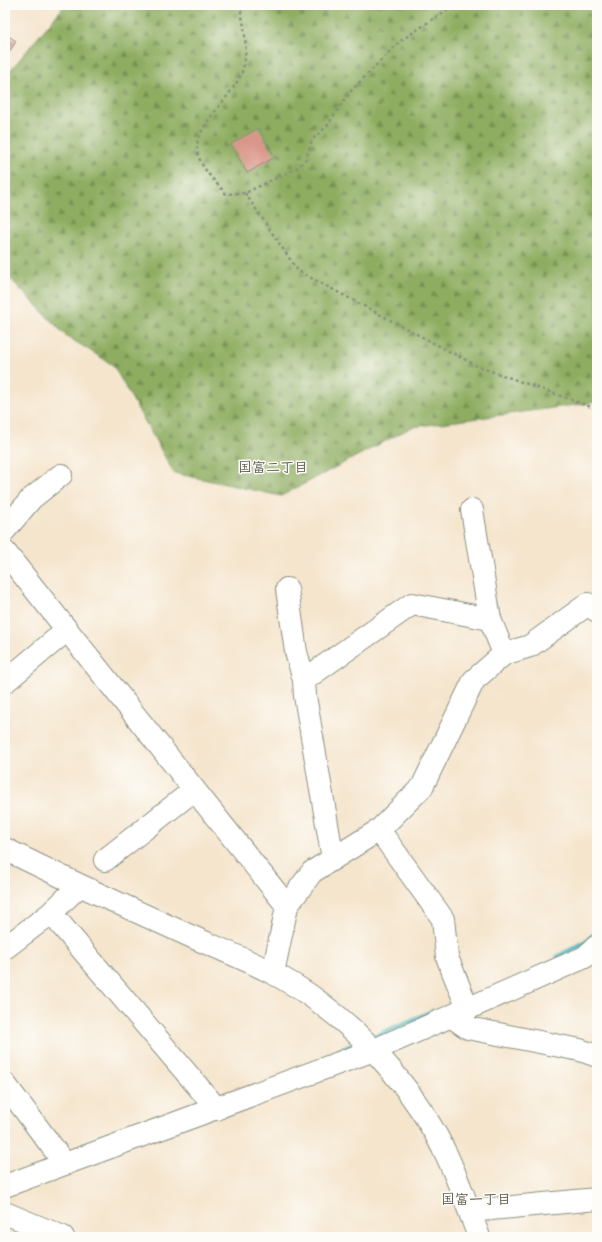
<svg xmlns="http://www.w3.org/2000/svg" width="602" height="1242" font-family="Kalam,'Klee One',sans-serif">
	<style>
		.forest { fill: url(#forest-firs); stroke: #56754a }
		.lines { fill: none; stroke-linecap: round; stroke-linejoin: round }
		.stream { stroke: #40b0ba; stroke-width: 5.5 }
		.building { fill: #da968a }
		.minor-casing { stroke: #8a9180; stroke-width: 24 }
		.path { stroke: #8a9180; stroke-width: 2.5; stroke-dasharray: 3 3; stroke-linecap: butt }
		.minor { stroke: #fff; stroke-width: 22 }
		.labels { text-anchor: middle; stroke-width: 3; stroke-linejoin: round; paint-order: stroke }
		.neighbourhood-label { font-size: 14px; font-weight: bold; fill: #605c52; stroke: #fdfcf7 }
	</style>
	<defs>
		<pattern id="forest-firs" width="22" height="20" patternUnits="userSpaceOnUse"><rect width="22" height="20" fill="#8ead61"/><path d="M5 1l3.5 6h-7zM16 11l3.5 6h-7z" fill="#738e51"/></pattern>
	</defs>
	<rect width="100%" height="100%" fill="#fdfcf7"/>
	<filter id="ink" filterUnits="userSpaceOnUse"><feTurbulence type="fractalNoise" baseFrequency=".025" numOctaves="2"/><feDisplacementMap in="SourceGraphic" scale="8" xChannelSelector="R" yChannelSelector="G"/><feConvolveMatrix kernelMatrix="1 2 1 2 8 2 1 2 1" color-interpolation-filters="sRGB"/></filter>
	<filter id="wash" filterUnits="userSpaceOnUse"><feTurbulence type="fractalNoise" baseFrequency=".012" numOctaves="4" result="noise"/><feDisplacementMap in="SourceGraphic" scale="16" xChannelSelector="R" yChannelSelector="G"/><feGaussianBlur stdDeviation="0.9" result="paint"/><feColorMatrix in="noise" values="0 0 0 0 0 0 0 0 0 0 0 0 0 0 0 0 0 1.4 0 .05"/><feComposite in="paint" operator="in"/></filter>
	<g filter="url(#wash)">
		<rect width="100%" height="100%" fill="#f5e5cd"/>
		<polygon class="forest" points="65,5 597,5 597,402 412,427 281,496 174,473 113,365 65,335 5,273 5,77"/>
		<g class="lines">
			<g class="stream">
				<polyline points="558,957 583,944 597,933"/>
				<polyline points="369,1039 432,1012"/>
				<polyline points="339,1051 359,1043"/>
			</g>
		</g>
		<g id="blocks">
			<g class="building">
				<polygon points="5,34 16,41 6,57 5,56"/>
				<polygon points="258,128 275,157 247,173 231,144"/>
			</g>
		</g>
	</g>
	<g filter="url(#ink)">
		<use href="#blocks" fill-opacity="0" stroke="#8a9180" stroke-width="1"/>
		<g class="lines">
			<defs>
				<g id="minor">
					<polyline points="472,510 490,619 504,654"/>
					<polyline points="5,530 31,499 61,475"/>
					<polyline points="5,552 287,906"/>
					<polyline points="287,589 296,652 304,680"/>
					<polyline points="5,682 67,630"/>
					<polyline points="379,830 443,919 447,957 468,1009"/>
					<path d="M5 849C65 879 126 907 188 935 233 955 280 972 319 1002 372 1041 419 1097 447 1156 459 1182 469 1210 479 1237"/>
					<polyline points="333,859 305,696 304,680 412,604 490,619"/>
					<polyline points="105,860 194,790"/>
					<polyline points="51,913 217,1109"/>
					<polyline points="5,948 51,913 79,886"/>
					<polyline points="273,973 287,906 312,872 379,830 422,787 474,680 504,654 530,646 588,604 597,611"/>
					<polyline points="452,1017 468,1028 580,1050 597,1056"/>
					<polyline points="5,1084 65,1164"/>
					<polyline points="5,1186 374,1050 585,957 597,946"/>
					<polyline points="470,1211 597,1199"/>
					<polyline points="5,1213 63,1237"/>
				</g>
			</defs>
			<use href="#minor" class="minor-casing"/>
			<g class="path">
				<path d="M239 5C245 23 249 56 241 74 232 97 195 126 197 149 199 167 215 181 226 194L245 193 297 168 306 159 312 140 327 126 349 93 399 42 454 5"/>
				<polyline points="245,193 298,271 477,366 597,409"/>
			</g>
			<use href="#minor" class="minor"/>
		</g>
	</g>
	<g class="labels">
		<g class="neighbourhood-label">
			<text x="273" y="472">国富二丁目</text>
			<text x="476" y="1204">国富一丁目</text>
		</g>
	</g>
	<rect width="602" height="1242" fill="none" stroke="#fdfcf7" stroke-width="20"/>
</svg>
